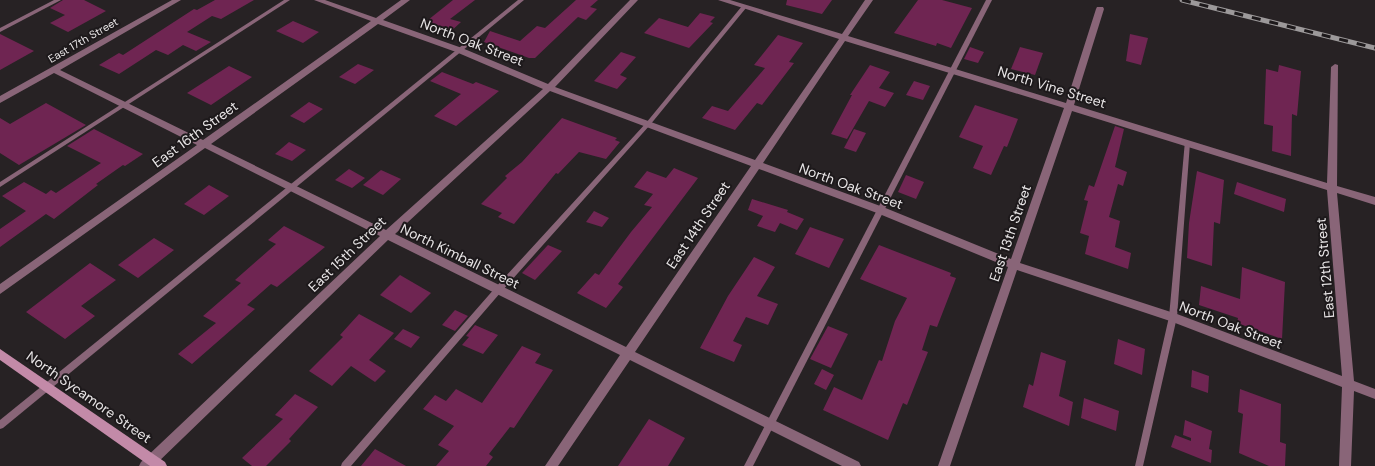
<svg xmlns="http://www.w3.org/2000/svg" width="1375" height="466" font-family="'DM Sans',sans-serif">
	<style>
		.building { fill: #6f2552 }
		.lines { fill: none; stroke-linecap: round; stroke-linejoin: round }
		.lane { fill: #896578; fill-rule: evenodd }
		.street { fill: #896578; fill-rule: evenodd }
		.secondary { fill: #c38aa8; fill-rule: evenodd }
		.rail-casing { stroke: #9c999a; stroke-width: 5 }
		.rail { stroke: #1d191b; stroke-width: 3; stroke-dasharray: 9; stroke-linecap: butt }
		.labels { text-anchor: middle; stroke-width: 4; stroke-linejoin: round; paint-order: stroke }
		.far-street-label { font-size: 11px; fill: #e8e5e6; stroke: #1d191b }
		.street-label { font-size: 14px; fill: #e8e5e6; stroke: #1d191b }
	</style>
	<rect width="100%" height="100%" fill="#272224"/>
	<g class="building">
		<polygon points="63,0 84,0 106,11 68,32 50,23 65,15 50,8"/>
		<polygon points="215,0 254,0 221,19 212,16 187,32 211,42 196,51 183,45 168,55 156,50 119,74 99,65 119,53 123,55 194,9 197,10"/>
		<polygon points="453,0 475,0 450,19 461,22 449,33 423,24"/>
		<polygon points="576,0 598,0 590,7 597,9 586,20 578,17 535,58 529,58 484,42 490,31 520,41 537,26 545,28"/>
		<polygon points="787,0 832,0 822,14 786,5"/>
		<polygon points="918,0 942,0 972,8 951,48 937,43 936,46 894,33"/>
		<polygon points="700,13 715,17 710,22 713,23 689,48 644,33 659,18 688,27"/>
		<polygon points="293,21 319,32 303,43 276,31"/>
		<polygon points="0,34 34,51 0,70"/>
		<polygon points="1130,34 1148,38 1141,65 1126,61"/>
		<polygon points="778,35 803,43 789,62 794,63 762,105 757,103 735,130 702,118 712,106 728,111 765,68 754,65"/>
		<polygon points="970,47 984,52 978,63 964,59"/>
		<polygon points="1020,47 1043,53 1035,75 1011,69"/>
		<polygon points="621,52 636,57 620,75 627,78 617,89 594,81"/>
		<polygon points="358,64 374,70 355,84 339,77"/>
		<polygon points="870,65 890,72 879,88 894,93 885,107 869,101 847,139 831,134 852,95 850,95"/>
		<polygon points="1279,65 1301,71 1297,116 1292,114 1291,156 1272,151 1273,126 1264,124 1266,69 1278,72"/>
		<polygon points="229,66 252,77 211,105 187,93"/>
		<polygon points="442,72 473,84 476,82 499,91 456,126 434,116 461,94 430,81"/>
		<polygon points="914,81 930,86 923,100 906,95"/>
		<polygon points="309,102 323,109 304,123 290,116"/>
		<polygon points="46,103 86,125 19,165 0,153 0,118 10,124"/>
		<polygon points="975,105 1018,119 1007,147 1004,146 991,175 973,168 983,146 959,137"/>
		<polygon points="562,118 617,138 615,140 620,142 606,159 579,152 558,174 556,173 514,224 498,217 502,213 481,204 507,178 505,176 522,162"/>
		<polygon points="1115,126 1124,129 1115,167 1127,172 1123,186 1118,184 1109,217 1120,221 1115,247 1131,253 1128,269 1085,254 1089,236 1080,233 1088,201 1084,200 1089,185 1094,187"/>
		<polygon points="94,129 143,154 125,166 123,165 96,184 98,185 54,219 46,214 0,247 0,229 26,211 2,196 24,182 46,194 51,190 56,193 101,163 67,146"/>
		<polygon points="854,129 866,133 856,152 844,148"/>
		<polygon points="289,142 306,150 292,161 275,154"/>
		<polygon points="674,168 698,178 618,284 623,287 606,308 577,293 595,273 599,275 631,232 652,207 644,205 653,194 634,187 647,171 666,178"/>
		<polygon points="349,169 365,178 352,188 335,180"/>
		<polygon points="381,170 401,179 383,195 363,185"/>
		<polygon points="1197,171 1224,180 1220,224 1214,222 1212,266 1187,258 1189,223"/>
		<polygon points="906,175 924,182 916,199 898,192"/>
		<polygon points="1237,182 1286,199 1284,212 1234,194"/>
		<polygon points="209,185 229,196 204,215 184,204"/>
		<polygon points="752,199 788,210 787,212 804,219 797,230 780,223 775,232 757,226 763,216 748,210"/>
		<polygon points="594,211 609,218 602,227 586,222"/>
		<polygon points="284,226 325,247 277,287 271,284 247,305 255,309 192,364 178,354 216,323 203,316 241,283 235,280 276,244 268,240"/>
		<polygon points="810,227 844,239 829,268 795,254"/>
		<polygon points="154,238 174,250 138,278 118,265"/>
		<polygon points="548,245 562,251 535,280 522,273"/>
		<polygon points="879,245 951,273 950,276 956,278 937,327 930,325 922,350 928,352 907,405 903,403 888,440 823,410 834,387 862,400 879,360 882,361 895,321 907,298 860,279"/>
		<polygon points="754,257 775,267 757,296 778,304 768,325 746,317 733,341 742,345 734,362 700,348 728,296"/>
		<polygon points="90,263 116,280 81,306 95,316 65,339 26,312"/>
		<polygon points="1242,267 1285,282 1282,339 1237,323 1238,318 1199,305 1201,286 1240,299"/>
		<polygon points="400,275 431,293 411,313 380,295"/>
		<polygon points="455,310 468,316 455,331 442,325"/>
		<polygon points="359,314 394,333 369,360 386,371 375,382 351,366 332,386 309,371 343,337 340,335"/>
		<polygon points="475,325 498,335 483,354 462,345 469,337 466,336"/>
		<polygon points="828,326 848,334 831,368 810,359"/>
		<polygon points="403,329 420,337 411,348 394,339"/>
		<polygon points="1118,339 1145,349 1142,375 1114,364"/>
		<polygon points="522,346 541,354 535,363 553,370 514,428 510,427 489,454 493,457 486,466 436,466 449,451 438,445 454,426 423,409 435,395 446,401 456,389 482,403"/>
		<polygon points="1041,352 1066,361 1059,396 1073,402 1069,426 1023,407 1029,384 1033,386"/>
		<polygon points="822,369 834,375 826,390 814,384"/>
		<polygon points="1192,370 1209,376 1208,393 1191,387"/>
		<polygon points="1240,389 1281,404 1280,442 1286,444 1285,466 1269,466 1239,453 1243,414 1238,412"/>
		<polygon points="295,394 318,407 289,439 291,441 266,466 252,466 242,458 283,419 275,415"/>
		<polygon points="1084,398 1119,411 1116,431 1081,418"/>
		<polygon points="649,419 685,438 668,466 618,466"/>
		<polygon points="1185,420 1212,431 1209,449 1212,450 1211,463 1171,447 1175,435 1191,441 1191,438 1183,435"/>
		<polygon points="375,449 406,466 361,466"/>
	</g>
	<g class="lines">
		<g class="lane">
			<polygon points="54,0 61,0 0,32 0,28"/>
			<polygon points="284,0 290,0 0,187 0,182"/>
			<polygon points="518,0 524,0 3,428 0,429 0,420"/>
			<polygon points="986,0 992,0 753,466 744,466"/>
			<polygon points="744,5 746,6 746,8 650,125 501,292 351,466 341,466 342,463 495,288 646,123 742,6"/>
			<polygon points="1185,141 1187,141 1190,143 1177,317 1143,466 1135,466 1169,317"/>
		</g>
		<path class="street" d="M172 0H181L60 70 203 140 371 21 314 0H325L376 18 401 0H410L383 20 462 48 548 84 630 0H638L555 87 755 160 839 39 718 0H730L842 34 865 0H873L848 36 1066 103 1096 9 1097 7H1103L1104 9 1074 105 1327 183 1331 67 1335 64 1338 65 1337 186 1375 197V205L1337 193 1354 381 1375 389V399L1354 391 1351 466H1339L1342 387 1170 321 1017 270 950 466H938L1008 267 877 213 759 169 635 352 859 462 861 466H842L630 360 558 466H545L620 355 388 240 154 466H139L141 462 380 236 205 148 0 294V284L197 145 54 73 0 103V96ZM378 24 456 52 543 89 386 230 211 144ZM845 41 1064 108 1011 259 883 207 763 163ZM550 91 751 166 626 347 395 234ZM1072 111 1327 190 1342 376 1177 314 1020 263Z"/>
		<polygon class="secondary" points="0,349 165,462 167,466 150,466 0,360"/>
		<defs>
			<polyline id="rail" points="1182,0 1375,48"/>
		</defs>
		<use href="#rail" class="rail-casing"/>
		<use href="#rail" class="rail"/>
	</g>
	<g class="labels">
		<g class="far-street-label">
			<text transform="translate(83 40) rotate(-30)" y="4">East 17th Street</text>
		</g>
		<g class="street-label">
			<text transform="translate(472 42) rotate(21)" y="5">North Oak Street</text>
			<text transform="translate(1052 87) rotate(17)" y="5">North Vine Street</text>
			<text transform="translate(195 134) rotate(-36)" y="5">East 16th Street</text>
			<text transform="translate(851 186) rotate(20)" y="5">North Oak Street</text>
			<text transform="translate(698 225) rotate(-56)" y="5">East 14th Street</text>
			<text transform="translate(1010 233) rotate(-71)" y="5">East 13th Street</text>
			<text transform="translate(347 254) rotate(-44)" y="5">East 15th Street</text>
			<text transform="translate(460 256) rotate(26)" y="5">North Kimball Street</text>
			<text transform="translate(1325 268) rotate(-95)" y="5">East 12th Street</text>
			<text transform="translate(1231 325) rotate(21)" y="5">North Oak Street</text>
			<text transform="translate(89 397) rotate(35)" y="5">North Sycamore Street</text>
		</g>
	</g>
</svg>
